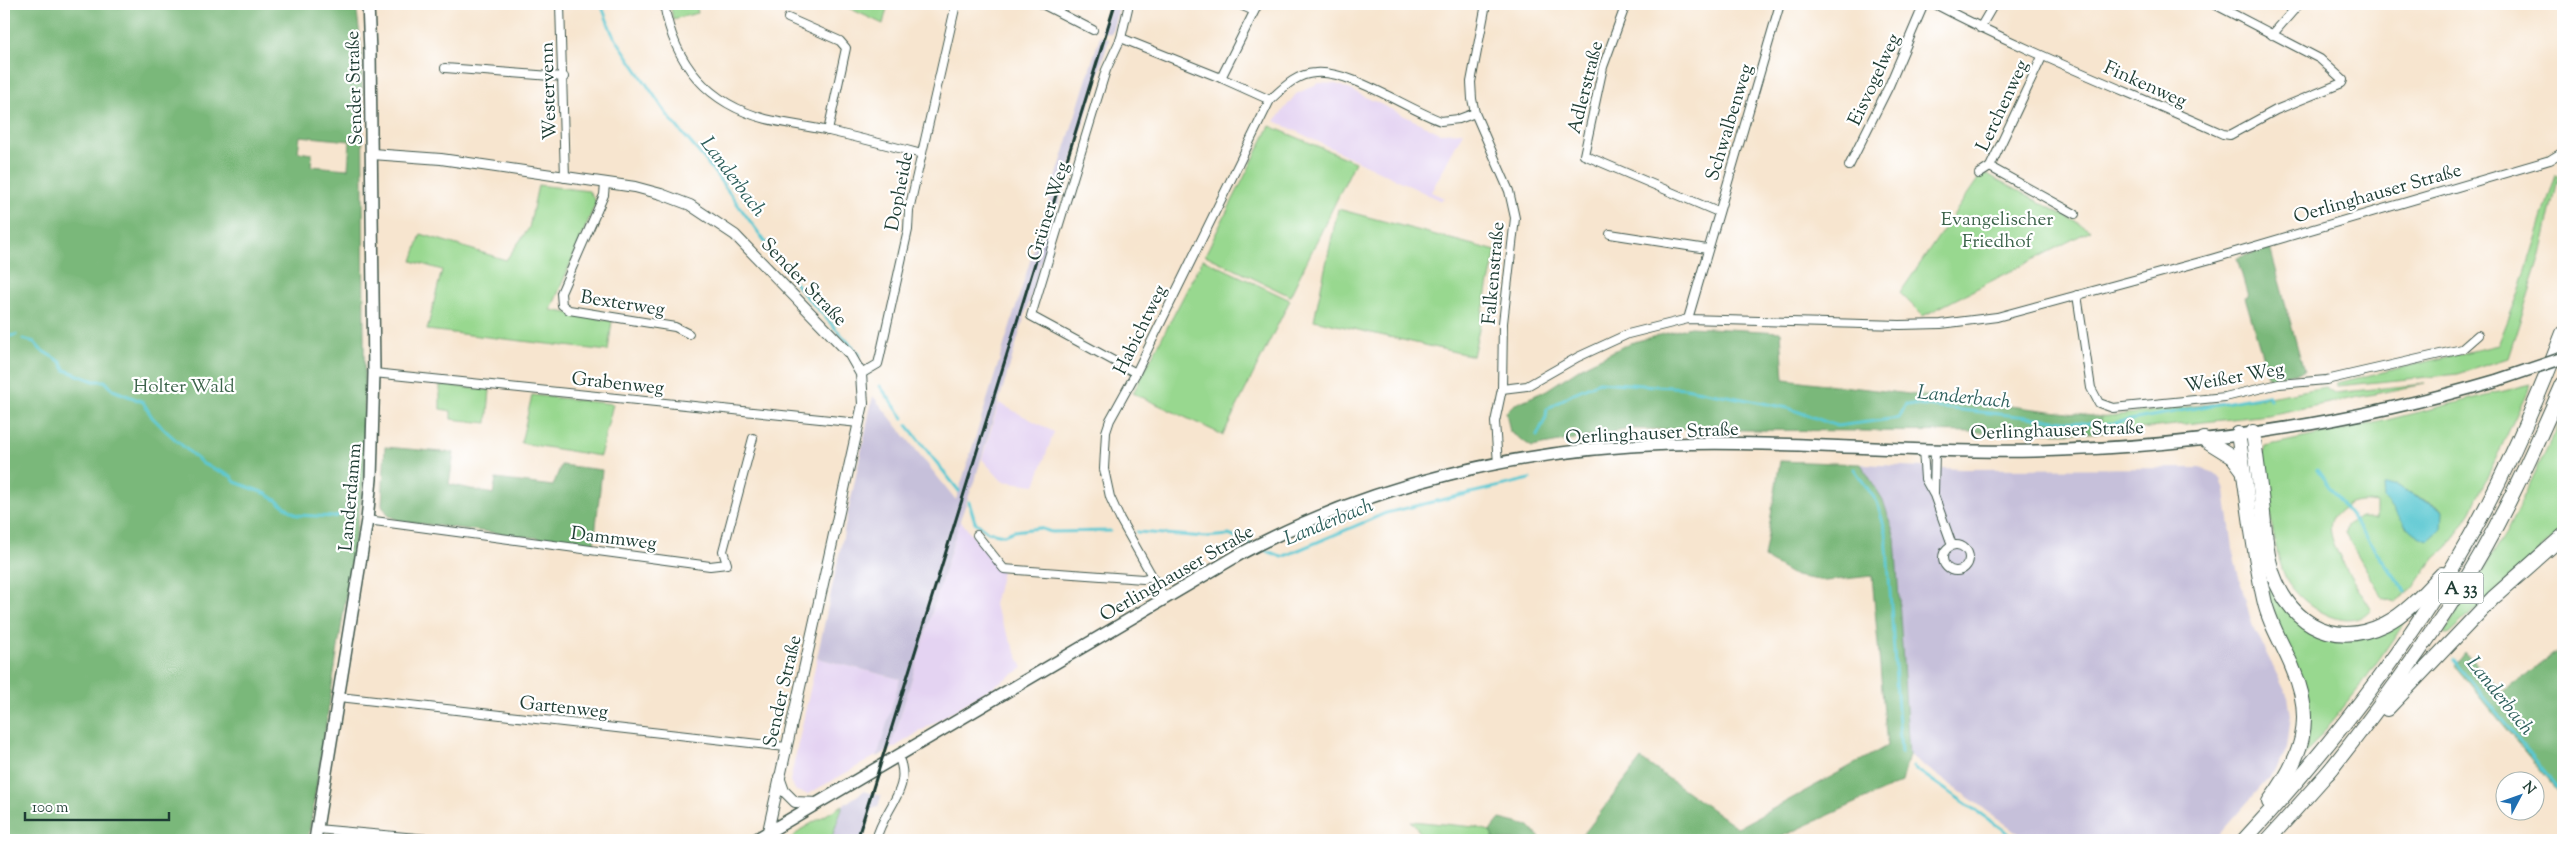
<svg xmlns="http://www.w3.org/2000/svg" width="2567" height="844" font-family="'Sorts Mill Goudy',serif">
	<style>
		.built { fill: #e4d3f2 }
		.industrial { fill: #c6c0da }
		.green { fill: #98d88f; stroke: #5c8a62; fill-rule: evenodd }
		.forest { fill: #7ab87a; stroke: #4c7a57; fill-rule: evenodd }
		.water { fill: #5bc8d2; stroke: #3d8283 }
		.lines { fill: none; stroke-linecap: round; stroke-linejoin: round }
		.stream { stroke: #5bc8d2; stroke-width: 3 }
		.minor-casing { stroke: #3f564b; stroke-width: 10 }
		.tertiary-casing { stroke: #3f564b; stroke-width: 12 }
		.secondary-casing { stroke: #3f564b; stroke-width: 14 }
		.motorway-casing { stroke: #3f564b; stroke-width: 16 }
		.minor { stroke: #fff; stroke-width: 8 }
		.tertiary { stroke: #fff; stroke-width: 10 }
		.secondary { stroke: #fff; stroke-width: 11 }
		.motorway { stroke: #fff; stroke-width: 14 }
		.rail { stroke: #1f3d34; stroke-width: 3 }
		.secondary-bridge-casing { stroke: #3f564b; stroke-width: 14; stroke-linecap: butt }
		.secondary-bridge { stroke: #fff; stroke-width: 11 }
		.labels { text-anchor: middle; stroke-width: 4.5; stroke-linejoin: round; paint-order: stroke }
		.shield { fill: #fff; stroke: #627771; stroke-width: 1 }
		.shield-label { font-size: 18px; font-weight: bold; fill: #1f3d34 }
		.street-label { font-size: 19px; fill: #1f3d34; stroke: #fff }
		.park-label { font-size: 19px; fill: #3d644b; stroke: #fff }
		.water-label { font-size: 20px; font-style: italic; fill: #2e605c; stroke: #fff }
	</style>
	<rect width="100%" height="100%" fill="#fff"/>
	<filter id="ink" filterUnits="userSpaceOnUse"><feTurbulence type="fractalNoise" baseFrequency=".02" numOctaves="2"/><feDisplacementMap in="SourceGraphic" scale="10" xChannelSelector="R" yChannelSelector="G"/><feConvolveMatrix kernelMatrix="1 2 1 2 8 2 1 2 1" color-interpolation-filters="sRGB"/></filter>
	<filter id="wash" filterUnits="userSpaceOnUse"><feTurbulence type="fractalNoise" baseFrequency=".0096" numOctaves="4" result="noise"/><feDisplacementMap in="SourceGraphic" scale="20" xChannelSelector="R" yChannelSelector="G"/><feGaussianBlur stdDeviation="1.12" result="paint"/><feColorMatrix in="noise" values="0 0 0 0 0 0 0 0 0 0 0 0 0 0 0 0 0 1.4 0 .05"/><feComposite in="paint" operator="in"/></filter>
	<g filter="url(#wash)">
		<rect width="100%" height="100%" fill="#f7e5cf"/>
		<g class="built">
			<polygon points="1319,83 1336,84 1353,91 1440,133 1463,132 1431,192 1444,198 1441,201 1275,121 1296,94"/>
			<polygon points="999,403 1054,432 1035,485 1002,481 982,459"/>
			<polygon points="960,520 1002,571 994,605 1023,668 890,750"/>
			<polygon points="817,658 900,679 878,755 808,794 796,791 790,781"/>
		</g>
		<g class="industrial">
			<polygon points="1110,4 1120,4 1111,34 1101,31"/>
			<polygon points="1100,36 1109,39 976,476 960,520 890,750 877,757 900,679 817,658 873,396 956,500"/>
			<polygon points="1861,464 1961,469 2200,468 2214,473 2221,479 2225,491 2235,562 2252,624 2288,697 2291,715 2287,749 2276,770 2214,840 2028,840 1909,755 1895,538 1883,500"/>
			<polygon points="864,791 881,796 878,807 872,809 863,840 831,840 843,805"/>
		</g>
		<g class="green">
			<polygon points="670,4 696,4 698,13 673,19"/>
			<polygon points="840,4 888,4 883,24"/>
			<polygon points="1270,126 1355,162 1290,296 1205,255"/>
			<polygon points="1989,175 2091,230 1923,316 1900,293 1980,176"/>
			<polygon points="2556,175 2559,176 2541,255 2508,358 2458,374 2337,386 2336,383 2498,345 2518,295"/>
			<polygon points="538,185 589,191 596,202 551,310 612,321 608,351 427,330 442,270 412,261 421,234 506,260 529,228"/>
			<polygon points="1338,209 1496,251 1473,356 1314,320"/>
			<polygon points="1203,259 1290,300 1223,435 1133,393"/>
			<polygon points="2425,384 2268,415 2102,433 2101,417 2269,397 2325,387 2334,393"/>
			<path d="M2531 384 2471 511 2448 547 2432 561 2413 589 2395 602 2383 598 2345 533 2347 525 2359 518H2376V503C2364 501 2354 501 2343 508 2338 512 2333 516 2331 522 2325 543 2360 590 2371 609 2361 620 2350 622 2336 618 2319 613 2297 597 2288 582 2273 557 2267 488 2262 458L2265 446 2379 422ZM2395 485 2442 509 2407 528 2397 511Z"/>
			<polygon points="440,385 490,390 487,423 451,419 451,411 440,409"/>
			<polygon points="532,395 613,404 600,456 521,443"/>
			<polygon points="2563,415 2563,529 2448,635 2444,633 2507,531"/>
			<polygon points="2249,448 2267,570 2321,634 2409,616 2359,688 2304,756 2310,726 2270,601 2246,449"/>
			<polygon points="843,805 831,840 790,840 800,830"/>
			<polygon points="1411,821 1475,827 1490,831 1494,840 1426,840"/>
		</g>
		<g class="forest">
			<path d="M4 4H356L362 53 365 474 308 840H4ZM300 136 350 141 348 169 311 166 312 154 298 152Z"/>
			<polygon points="2270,248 2304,371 2269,379 2245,297 2248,296 2237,258"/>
			<polygon points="1690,327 1781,332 1784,379 2101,417 2102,433 1630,429 1532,447 1510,432 1506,412 1513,405 1545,391 1585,365 1630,343"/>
			<polygon points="385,447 454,453 449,484 493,494 496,479 553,486 561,465 602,470 594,545 400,521 389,516 382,505"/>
			<polygon points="1780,461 1861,464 1883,500 1895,538 1909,755 1902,782 1774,840 1576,840 1587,830 1641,759 1738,828 1887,746 1872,576 1825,581 1795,576 1764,558"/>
			<polygon points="2563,647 2563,798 2454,666 2465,652 2503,692"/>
			<polygon points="1500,819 1529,826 1542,840 1494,840 1490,831"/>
		</g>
		<path class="water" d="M2395 485 2442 510 2441 529 2429 540C2407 535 2399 514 2384 499L2383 486Z"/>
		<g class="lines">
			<g class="stream">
				<polyline points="601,4 612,33 668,116 706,161 802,292 860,355"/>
				<polyline points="4,337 16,335"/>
				<polyline points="23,339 34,342 41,350 61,362 65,370 94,381 105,381 113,390 143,402 152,417 167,432 203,464 231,476 235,482 267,494 297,515 335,517 345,512 353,505"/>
				<polyline points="880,386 903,418"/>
				<polyline points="907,425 959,491"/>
				<polyline points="1537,436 1546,417 1547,409 1574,393 1599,382 1685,388 1727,396 1788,408 1837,426 1899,418 1906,404 2103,425 2268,395 2270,399"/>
				<polyline points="1854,469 1877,502 1886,532 1901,753"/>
				<polyline points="2317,470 2406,592"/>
				<polyline points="969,502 975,522 988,532 1004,535 1014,531 1039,528 1051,532 1110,531"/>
				<polyline points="1137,532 1206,537 1229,535 1252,545"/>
				<polyline points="1260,548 1282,557 1386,513 1530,479"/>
				<polyline points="2453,660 2563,795"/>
				<polyline points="1913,767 2018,840"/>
			</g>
		</g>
	</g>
	<g filter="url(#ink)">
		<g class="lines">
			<defs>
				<g id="minor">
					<polyline points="560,4 565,178"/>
					<path d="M664 4C674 62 706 103 766 119 786 124 808 126 829 131 860 138 891 146 922 154"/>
					<polyline points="1042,4 1093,30"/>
					<polyline points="1129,4 1121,38 1106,70 1031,316 1136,373"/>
					<polyline points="1238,4 1254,11"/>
					<polyline points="1486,4 1471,82 1472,99 1475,113 1509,191 1515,218 1503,323 1502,389 1495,422 1498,464"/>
					<polyline points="1626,4 1603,67 1584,155 1718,212"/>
					<path d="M1935 4C2028 53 2127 91 2223 134L2230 135 2276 110 2342 83 2343 80 2320 59 2214 4"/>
					<polyline points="788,18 840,41 846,48 828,131"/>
					<polyline points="1980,28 1994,4"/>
					<polyline points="2272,35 2299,4"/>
					<polyline points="1121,38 1221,78 1270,100"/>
					<polyline points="2042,57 1990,167 2075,214"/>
					<polyline points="445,68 564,77"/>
					<polyline points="1221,78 1258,4"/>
					<polyline points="1849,166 1889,86 1924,4"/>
					<polyline points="1979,174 1990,167"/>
					<polyline points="605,184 604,195 561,293 562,305 569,310 675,327 689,334"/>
					<polyline points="1610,234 1707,249"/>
					<polyline points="2077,295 2091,388 2099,403 2113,408 2225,397 2279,384 2326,380 2462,349 2478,335"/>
					<polyline points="1688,319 1780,4"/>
					<polyline points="374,373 859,423"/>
					<polyline points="861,374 878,364 880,356 908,230 909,210 956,4"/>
					<polyline points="1502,389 1527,386 1578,357 1628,334 1688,319 1900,325 1941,324 1997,317 2211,259 2550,160 2563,152"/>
					<polyline points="1923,450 1925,479 1934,495 1952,545"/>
					<polyline points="1934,493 1935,450"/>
					<polyline points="367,520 710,566 727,564 723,551 753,438"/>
					<polyline points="977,535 1004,569 1143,579 1152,577"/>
					<circle cx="1956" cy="558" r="13"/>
					<path d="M1165 599 1120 519 1110 497 1104 469 1106 432 1110 420 1136 373 1270 100C1283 88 1296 74 1315 73 1349 69 1407 109 1441 121L1459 119 1475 113"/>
					<polyline points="339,697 786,747"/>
					<polyline points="317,829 439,840"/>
					<path d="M876 840C883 809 914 789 898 756"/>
				</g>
				<g id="tertiary">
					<polyline points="372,154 441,159 635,187 661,194 690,205 735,235 849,353 861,374 863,404 766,840"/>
					<polyline points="779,777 784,791 795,802 817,803"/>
				</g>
				<g id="secondary">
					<polyline points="315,840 367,520 371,479 374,373 370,52 368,4"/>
					<path d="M755 840 1242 553C1372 483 1522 449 1669 444 1791 440 1913 454 2035 451 2191 447 2349 424 2498 380"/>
				</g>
				<g id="motorway">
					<path d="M2253 432C2257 462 2261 492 2264 523 2266 536 2266 551 2270 564 2284 619 2330 651 2385 624 2407 613 2425 592 2442 574"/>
					<path d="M2238 434C2247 489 2252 545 2264 599 2269 624 2284 646 2293 669 2316 721 2301 759 2269 802"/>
					<polyline points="2204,439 2233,457 2242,469"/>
					<polyline points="2387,709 2493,598 2563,536"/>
					<path d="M2328 773C2373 716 2416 659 2455 597 2498 530 2531 457 2563 384"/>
					<path d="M2244 840C2318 760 2386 676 2443 583 2492 505 2530 419 2563 333"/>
					<polyline points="2268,840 2333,767"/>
				</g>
			</defs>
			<use href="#minor" class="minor-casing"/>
			<use href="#tertiary" class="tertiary-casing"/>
			<use href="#secondary" class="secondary-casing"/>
			<use href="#motorway" class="motorway-casing"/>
			<use href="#minor" class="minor"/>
			<use href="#tertiary" class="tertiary"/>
			<use href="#secondary" class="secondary"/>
			<use href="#motorway" class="motorway"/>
			<polyline class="rail" points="857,840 1115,4"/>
			<defs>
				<polyline id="secondary-bridge" points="2498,380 2563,358"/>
			</defs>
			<use href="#secondary-bridge" class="secondary-bridge-casing"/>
			<use href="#secondary-bridge" class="secondary-bridge"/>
		</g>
	</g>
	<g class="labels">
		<rect class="shield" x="2438.5" y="572.5" width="45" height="31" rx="4"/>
		<g class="shield-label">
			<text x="2461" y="594">A 33</text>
		</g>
		<g class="street-label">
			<text transform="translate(1873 79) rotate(-65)" y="7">Eisvogelweg</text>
			<text transform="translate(2146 83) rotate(24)" y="7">Finkenweg</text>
			<text transform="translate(1584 87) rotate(-76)" y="7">Adlerstraße</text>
			<text transform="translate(353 88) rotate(-92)" y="7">Sender Straße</text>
			<text transform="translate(547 91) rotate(-92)" y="7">Westervenn</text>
			<text transform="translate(2001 105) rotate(-65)" y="7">Lerchenweg</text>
			<text transform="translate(1728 122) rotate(-73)" y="7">Schwalbenweg</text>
			<text transform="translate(898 191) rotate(-79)" y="7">Dopheide</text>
			<text transform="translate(2377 192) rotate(-16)" y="7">Oerlinghauser Straße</text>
			<text transform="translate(1047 211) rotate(-73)" y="7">Grüner Weg</text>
			<text transform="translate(1492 273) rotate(-85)" y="7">Falkenstraße</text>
			<text transform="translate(805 281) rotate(46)" y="7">Sender Straße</text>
			<text transform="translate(623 302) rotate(9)" y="7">Bexterweg</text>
			<text transform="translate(1139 329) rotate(-64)" y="7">Habichtweg</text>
			<text transform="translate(2234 376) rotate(-10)" y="7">Weißer Weg</text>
			<text transform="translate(618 382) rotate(6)" y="7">Grabenweg</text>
			<text transform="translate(2057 429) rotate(-2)" y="7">Oerlinghauser Straße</text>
			<text transform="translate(1652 432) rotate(-3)" y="7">Oerlinghauser Straße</text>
			<text transform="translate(349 497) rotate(-85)" y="7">Landerdamm</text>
			<text transform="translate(614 537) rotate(7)" y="7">Dammweg</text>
			<text transform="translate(1176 572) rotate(-30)" y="7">Oerlinghauser Straße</text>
			<text transform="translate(781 691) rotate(-77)" y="7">Sender Straße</text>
			<text transform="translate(564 706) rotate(6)" y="7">Gartenweg</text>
		</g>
		<g class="park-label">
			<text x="1997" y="225">Evangelischer<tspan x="1997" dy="22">Friedhof</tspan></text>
			<text x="184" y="392">Holter Wald</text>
		</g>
		<g class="water-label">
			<text transform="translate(734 176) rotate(53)" y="7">Landerbach</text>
			<text transform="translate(1964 396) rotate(6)" y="7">Landerbach</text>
			<text transform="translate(1328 521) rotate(-22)" y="7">Landerbach</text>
			<text transform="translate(2501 695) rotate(51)" y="7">Landerbach</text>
		</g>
	</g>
	<rect width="2567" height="844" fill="none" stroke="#fff" stroke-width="20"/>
	<g transform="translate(2520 796) rotate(49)"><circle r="24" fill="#ffffff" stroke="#a5b1ae"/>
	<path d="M0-4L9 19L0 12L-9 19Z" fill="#1f6fb2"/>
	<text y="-8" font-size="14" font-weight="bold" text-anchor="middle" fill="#1f3d34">N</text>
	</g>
	<path d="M25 812v8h144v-8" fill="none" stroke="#1f3d34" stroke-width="2.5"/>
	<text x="32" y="812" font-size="15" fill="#1f3d34" stroke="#ffffff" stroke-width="4" paint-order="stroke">100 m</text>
</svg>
